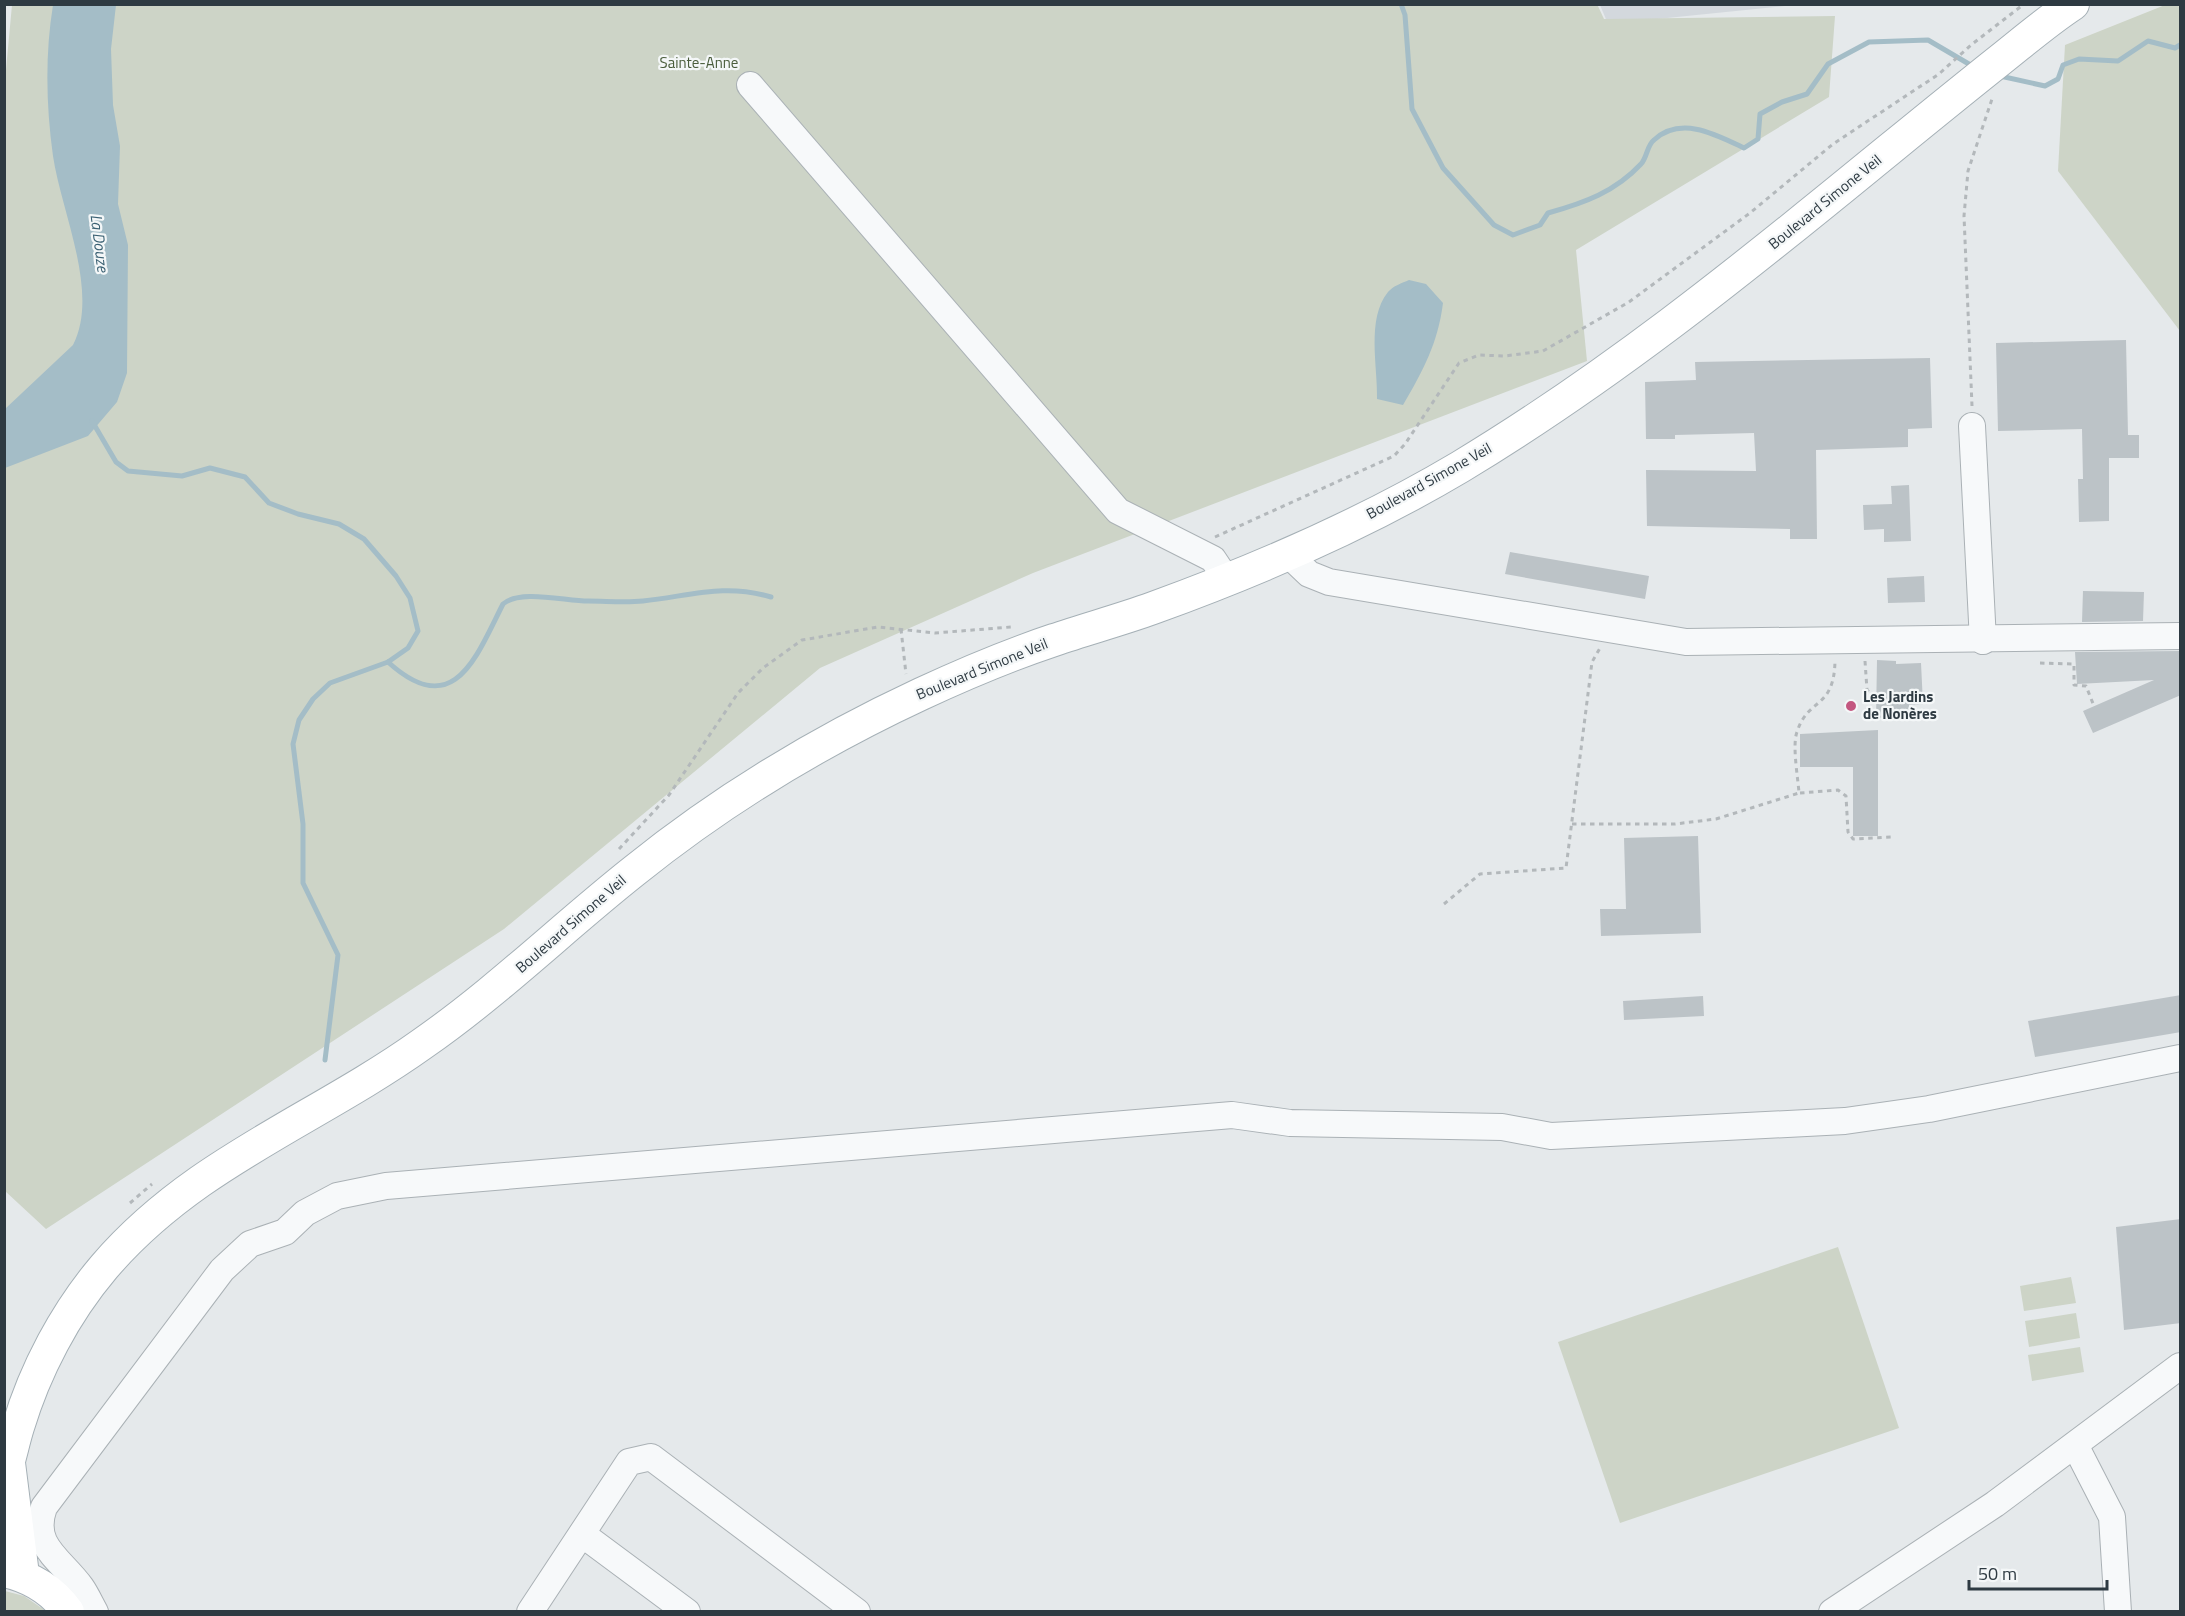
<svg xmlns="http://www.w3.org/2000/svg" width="2185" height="1616" font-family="'Titillium Web',sans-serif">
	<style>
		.built { fill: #d3d8dd }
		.green { fill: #cdd4c7 }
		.water { fill: #a4bdc7 }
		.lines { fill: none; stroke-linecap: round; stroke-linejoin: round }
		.stream { stroke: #a4bdc7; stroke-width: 5 }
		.building { fill: #bcc3c7 }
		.minor-casing { stroke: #aab1b5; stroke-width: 28 }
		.major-casing { stroke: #a5b0b6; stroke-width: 34 }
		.path { stroke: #b3b8bb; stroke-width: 3; stroke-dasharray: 4.5 4.5; stroke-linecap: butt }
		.minor { stroke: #f7f9fa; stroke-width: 26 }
		.major { stroke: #fff; stroke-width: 32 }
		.poi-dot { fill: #c35780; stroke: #f4f7f8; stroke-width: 2 }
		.labels { text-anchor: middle; stroke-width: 4.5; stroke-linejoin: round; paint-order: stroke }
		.park-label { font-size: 15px; fill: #4a5d3c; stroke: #f4f7f8 }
		.street-label { font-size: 15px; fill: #2e3a42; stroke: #f4f7f8 }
		.poi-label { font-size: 15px; font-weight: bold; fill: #2e3a42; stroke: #f4f7f8; text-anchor: start }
		.water-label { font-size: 16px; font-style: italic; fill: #3b6173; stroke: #f4f7f8 }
	</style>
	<rect width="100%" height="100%" fill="#e5e9eb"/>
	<polygon class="built" points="1600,5 1794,5 1608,24"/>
	<g class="green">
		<polygon points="1597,4 1604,19 1835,16 1829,97 1576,250 1587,361 1033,573 820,668 504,929 46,1229 5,1191 4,91 12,5"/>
		<polygon points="2165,5 2180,5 2180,331 2058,171 2065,45"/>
		<polygon points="1838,1247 1899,1428 1620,1523 1558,1342"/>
		<polygon points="2071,1277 2076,1303 2024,1311 2020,1286"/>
		<polygon points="2076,1313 2080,1338 2029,1347 2025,1321"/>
		<polygon points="2080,1347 2084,1372 2032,1381 2028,1355"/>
		<polygon points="5,1591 24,1596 46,1611 5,1611"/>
	</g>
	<g class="water">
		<path d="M53 5H116L111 49 113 105 120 146 118 204 128 245 127 373 117 402 88 436 5 468V409L73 345C100 293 61 211 53 156 46 106 45 54 53 5Z"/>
		<path d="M1409 280 1426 284 1443 303C1438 343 1423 371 1403 405L1377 399C1378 367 1366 319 1388 292 1393 286 1402 283 1409 280Z"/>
	</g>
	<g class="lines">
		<g class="stream">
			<path d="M1401 4 1405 15 1412 109 1443 168 1494 225 1513 235 1540 225 1548 213C1584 203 1615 192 1641 164 1647 158 1647 145 1654 140 1681 115 1717 135 1744 148L1758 139 1760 114 1782 102 1807 94 1828 64 1869 42 1928 40 1974 67"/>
			<polyline points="2000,76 2045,86 2058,79 2063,65 2079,59 2118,61 2148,41 2175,48 2180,45"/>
			<polyline points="92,421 116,462 128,471 182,476 210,468 245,477 269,503 298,514 339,524 364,539 396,576 410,598 418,631 408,648 388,662 330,683 313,699 299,720 293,744 303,824 303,883 338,955 325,1060"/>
			<path d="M388 662C454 722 476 657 503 604 520 589 565 601 588 601 606 601 625 603 643 601 690 596 724 583 771 597"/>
		</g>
	</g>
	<g class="building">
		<polygon points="2126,340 2128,435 2139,435 2139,458 2109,458 2109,521 2079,522 2078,479 2083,479 2082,429 1998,431 1996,343"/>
		<polygon points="1930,358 1932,428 1908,429 1908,447 1816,450 1817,539 1790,539 1790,529 1647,526 1646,470 1756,471 1754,433 1675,435 1675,439 1646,439 1645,382 1696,380 1695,362"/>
		<polygon points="1909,485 1911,541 1884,542 1884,529 1864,530 1863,505 1892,504 1891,486"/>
		<polygon points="1510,552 1649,576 1645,599 1505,574"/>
		<polygon points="1924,576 1925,602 1888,603 1887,578"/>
		<polygon points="2083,591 2144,592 2143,621 2082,622"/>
		<polygon points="2181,651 2181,695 2093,733 2083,711 2154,680 2077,684 2075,652"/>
		<polygon points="1877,660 1896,661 1896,664 1921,663 1923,704 1909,705 1909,719 1876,718"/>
		<polygon points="1878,730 1878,836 1853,836 1853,767 1800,767 1800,734"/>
		<polygon points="1698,836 1701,933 1601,936 1600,909 1626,909 1624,838"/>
		<polygon points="2181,995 2181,1032 2035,1057 2028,1021"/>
		<polygon points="1703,996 1704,1016 1624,1020 1623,1001"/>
		<polygon points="2181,1219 2181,1323 2124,1330 2116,1227"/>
	</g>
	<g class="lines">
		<defs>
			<g id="minor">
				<polyline points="750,85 1118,511 1213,559 1227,580"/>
				<polyline points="1972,426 1983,641"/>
				<polyline points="1288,554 1309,574 1329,582 1686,642 2180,636"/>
				<polyline points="2075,1445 2112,1517 2118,1612"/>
				<polyline points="582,1534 687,1612"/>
				<path d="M95 1612C90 1603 86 1594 81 1587 61 1559 30 1546 44 1507L222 1270 250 1244 285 1232 305 1213 337 1196 386 1186 1232 1115 1290 1123 1502 1127 1551 1136 1845 1121 1929 1109 2180 1058"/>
				<polyline points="530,1612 629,1462 651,1457 857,1612"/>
				<polyline points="1832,1612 1995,1504 2180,1366"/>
			</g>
			<g id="major">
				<polyline points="9,1463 23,1575"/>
				<path d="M4 1477C10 1460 13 1443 18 1427 35 1370 65 1313 104 1267 193 1163 314 1121 422 1044 497 992 562 928 634 871 722 800 818 742 921 694 964 674 1009 655 1054 640 1086 629 1120 620 1153 608 1258 570 1364 524 1460 467 1606 379 1737 274 1869 166 1912 131 1956 95 2000 60 2024 41 2047 21 2073 4"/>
				<path d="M4 1571C31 1577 52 1589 68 1612"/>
			</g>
		</defs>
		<use href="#minor" class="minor-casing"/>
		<use href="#major" class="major-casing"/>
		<g class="path">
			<polyline points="1972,406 1964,216 1968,171 1992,99"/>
			<polyline points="1215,537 1394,456 1405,444 1459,363 1479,355 1505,356 1543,351 1629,302 1750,213 1833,144 1939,74 1971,45 2024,4"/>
			<polyline points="901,629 906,674"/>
			<polyline points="1865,661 1867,690 1876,698"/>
			<polyline points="2040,663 2074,664 2074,685 2086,686 2094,706"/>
			<polyline points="1800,793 1838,790 1846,796 1848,832 1853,839 1891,837"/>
			<path d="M1572 824H1675L1716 819 1799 793C1798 778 1792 745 1797 732 1808 697 1834 710 1835 661"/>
			<polyline points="619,849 669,795 738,693 763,668 802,640 878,627 935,633 1011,627"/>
			<polyline points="1444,904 1480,874 1566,868 1592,662 1600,648"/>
			<polyline points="130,1203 152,1184"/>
		</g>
		<use href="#minor" class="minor"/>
		<use href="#major" class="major"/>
	</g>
	<circle class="poi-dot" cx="1851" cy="706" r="6"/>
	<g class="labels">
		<g class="park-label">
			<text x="699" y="68">Sainte-Anne</text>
		</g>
		<g class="street-label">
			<text transform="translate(1825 202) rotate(-39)" y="5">Boulevard Simone Veil</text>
			<text transform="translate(1429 481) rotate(-29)" y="5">Boulevard Simone Veil</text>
			<text transform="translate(982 669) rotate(-22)" y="5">Boulevard Simone Veil</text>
			<text transform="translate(571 924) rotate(-41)" y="5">Boulevard Simone Veil</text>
		</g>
		<g class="poi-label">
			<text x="1863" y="702">Les Jardins<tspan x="1863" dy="17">de Nonères</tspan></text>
		</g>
		<g class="water-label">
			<text transform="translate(100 243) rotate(83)" y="6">La Douze</text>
		</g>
	</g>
	<rect width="2185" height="1616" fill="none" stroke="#2e3a42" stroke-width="12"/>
	<path d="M1969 1580v9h138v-9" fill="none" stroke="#2e3a42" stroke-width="3"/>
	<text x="1978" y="1580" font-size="18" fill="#2e3a42" stroke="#f4f7f8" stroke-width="4.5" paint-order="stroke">50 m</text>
</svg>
